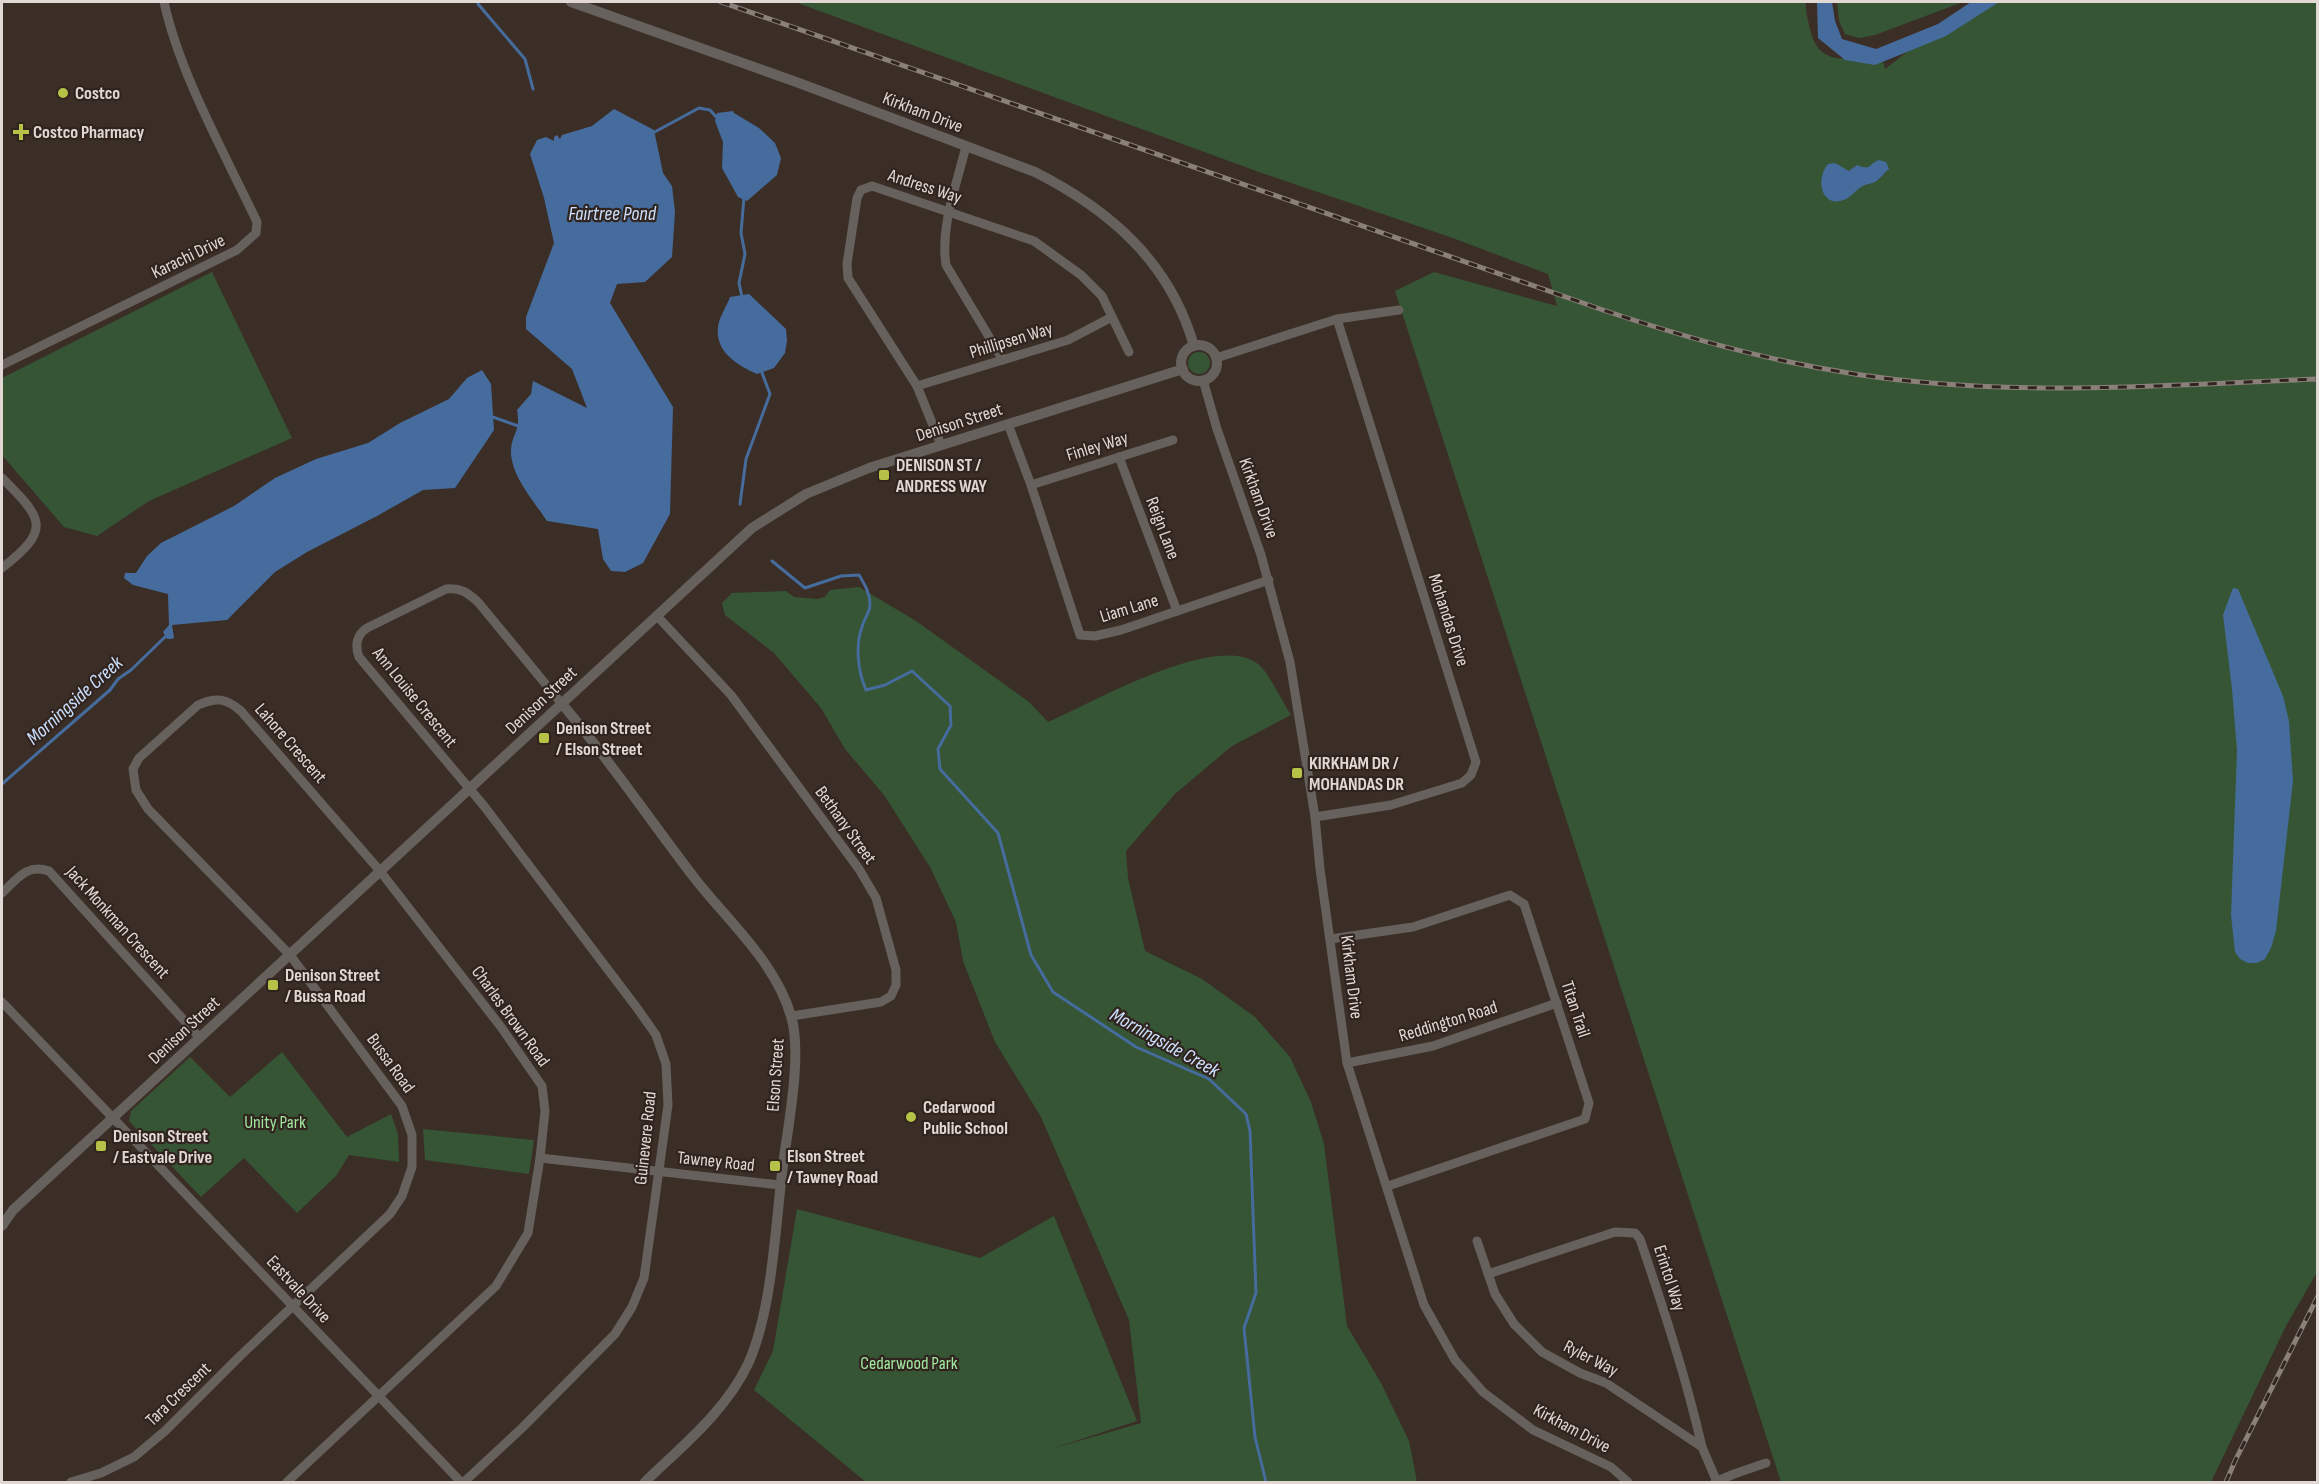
<svg xmlns="http://www.w3.org/2000/svg" width="2319" height="1484" font-family="'Sofia Sans Condensed',sans-serif">
	<style>
		.green { fill: #355535 }
		.water { fill: #466c9d }
		.lines { fill: none; stroke-linecap: round; stroke-linejoin: round }
		.stream { stroke: #466c9d; stroke-width: 3 }
		.minor { stroke: #66615c; stroke-width: 9 }
		.tertiary { stroke: #66615c; stroke-width: 10 }
		.rail-casing { stroke: #8a7f79; stroke-width: 5 }
		.rail { stroke: #31241e; stroke-width: 3; stroke-dasharray: 9; stroke-linecap: butt }
		.poi-dot { fill: #b6c148; stroke: #31241e; stroke-width: 2 }
		.labels { text-anchor: middle; stroke-width: 4.5; stroke-linejoin: round; paint-order: stroke }
		.poi-label { font-size: 18px; font-weight: bold; fill: #e1d8d4; stroke: #31241e; text-anchor: start }
		.street-label { font-size: 18px; fill: #e1d8d4; stroke: #31241e }
		.park-label { font-size: 18px; fill: #a0e7a0; stroke: #31241e }
		.water-label { font-size: 20px; font-style: italic; fill: #cae0fe; stroke: #31241e }
	</style>
	<rect width="100%" height="100%" fill="#3b2e27"/>
	<g class="green">
		<path d="M795 2H1806C1805 11 1808 20 1810 29 1818 66 1846 60 1875 54L1884 64 1885 69 1971 2H2317V1272L2286 1326 2211 1482H1781L1395 291 1434 272 1557 306 1548 274 1450 237 1259 172Z"/>
		<polygon points="1837,2 1963,2 1875,35 1859,38 1845,34 1839,21"/>
		<polygon points="212,272 292,438 149,501 97,536 64,527 2,455 2,378"/>
		<circle cx="1199" cy="363" r="11"/>
		<path d="M859 587 916 621 1029 702 1048 722C1092 703 1216 631 1258 664 1268 671 1283 703 1291 715L1232 746 1175 794 1126 851 1128 878 1145 951 1202 979 1255 1017 1290 1057 1311 1102 1324 1144 1347 1326 1381 1383 1409 1441 1417 1482H866L754 1390 773 1351 797 1209 980 1258 1054 1216 1137 1421 1051 1449 1141 1423 1129 1320 1041 1117 995 1042 963 961 956 922 930 867 884 795 845 749 821 708 774 653 725 615 722 603 732 593 786 591 794 597 817 599 825 597 830 590Z"/>
		<polygon points="282,1052 347,1137 391,1114 398,1134 399,1162 349,1155 336,1176 297,1213 244,1158 201,1197 129,1121 131,1111 190,1057 230,1097"/>
		<polygon points="423,1129 534,1140 529,1174 425,1160"/>
	</g>
	<g class="water">
		<polygon points="1817,2 1832,2 1835,21 1842,39 1876,49 1938,24 1971,2 1999,2 1946,36 1875,65 1845,60 1818,38"/>
		<path d="M614 109 654 130 663 173 672 186 675 212 672 257 645 282 617 284 610 303 673 407 670 514 643 563 625 572 611 571 603 559 598 529 547 521C534 501 510 475 511 450 512 433 521 432 517 410L531 394 533 381 587 408 572 369 526 329V317L554 243 544 198 530 154 537 140 546 137 554 141V137L557 135 560 139 562 135 592 126Z"/>
		<polygon points="733,111 734,113 759,128 775,143 781,158 777,175 747,201 738,197 722,168 723,142 715,121 717,113"/>
		<path d="M1879 160 1886 162 1889 169C1884 173 1880 179 1875 182 1870 184 1865 184 1861 187 1856 190 1852 196 1846 199 1823 210 1814 181 1828 164L1835 163 1849 171 1857 165C1873 171 1866 165 1879 160Z"/>
		<path d="M749 294 786 329 787 341 785 353 774 368 757 374C737 365 715 352 718 327 719 317 727 306 730 297Z"/>
		<polygon points="482,370 491,384 494,430 455,488 423,490 377,516 307,552 275,572 227,620 172,625 174,638 171,639 167,639 163,632 169,625 168,594 133,585 124,578 125,573 136,573 147,556 161,543 234,506 275,478 316,459 368,443 400,423 449,399 467,378"/>
		<polygon points="2233,588 2238,589 2283,696 2289,721 2293,781 2276,931 2271,948 2265,959 2257,963 2248,963 2240,959 2235,952 2231,915 2237,750 2232,689 2223,615"/>
	</g>
	<g class="lines">
		<g class="stream">
			<polyline points="478,4 525,59 533,89"/>
			<polyline points="651,134 699,108 710,110 718,119"/>
			<polyline points="742,297 739,283 745,254 741,233 744,197"/>
			<polyline points="490,416 521,427"/>
			<polyline points="740,504 746,459 770,394 761,370"/>
			<path d="M772 561 805 588 841 576 859 575C865 585 870 593 870 605 870 612 864 619 862 627 855 646 858 672 866 690L885 685 912 671 950 706 951 725 938 749 940 769 998 833 1031 955 1053 992 1136 1047 1209 1079 1246 1114 1250 1131 1256 1293 1244 1328 1255 1437 1266 1482"/>
			<polyline points="2,784 110,690 118,679 131,670 166,636"/>
		</g>
		<g class="minor">
			<path d="M966 146C957 184 940 226 946 265L1003 360"/>
			<polyline points="1216,358 1337,319 1399,310"/>
			<path d="M2 365 237 250 256 233 257 222C225 154 180 75 164 2"/>
			<polyline points="1203,380 1217,429 1261,555 1290,662 1315,817 1320,869 1347,1063 1424,1305 1455,1360 1483,1392 1533,1430 1611,1467 1628,1482"/>
			<polyline points="917,386 1068,340 1112,317"/>
			<polyline points="1008,424 1031,485 1080,635 1095,636 1121,630 1269,580"/>
			<polyline points="941,445 917,386 848,278 847,264 857,198 861,190 872,186 1034,241 1081,275 1102,296 1129,352"/>
			<polyline points="1119,457 1177,611"/>
			<path d="M2 478C43 519 52 529 2 568"/>
			<polyline points="1031,485 1173,440"/>
			<polyline points="657,616 731,695 859,869 876,898 896,970 896,985 891,996 881,1002 792,1016"/>
			<polyline points="1315,817 1391,805 1462,783 1471,775 1476,762 1337,319"/>
			<path d="M2 893C17 879 27 863 49 871L200 1038"/>
			<polyline points="1330,939 1413,927 1510,895 1524,904 1589,1103 1585,1119 1388,1186"/>
			<polyline points="2,1002 461,1482"/>
			<polyline points="1347,1063 1433,1046 1557,1003"/>
			<polyline points="540,1158 780,1185"/>
			<polyline points="1477,1241 1495,1294 1514,1324 1542,1352 1580,1373 1606,1383 1702,1447 1717,1482"/>
			<path d="M1488 1274 1615 1232 1635 1233 1640 1239C1663 1307 1686 1377 1702 1447"/>
			<path d="M71 1482 101 1473 134 1457 165 1431 239 1357 390 1214 402 1196 412 1167V1135L402 1106 290 955 148 809 136 790 133 769 139 758 198 705C216 697 226 698 241 711L380 871 501 1027 542 1086 545 1111 540 1158 528 1233 496 1286 287 1482"/>
			<path d="M464 1482 523 1427 615 1334 632 1307 644 1278 668 1105 666 1064 656 1035 637 1008 484 806 359 657C355 646 356 635 367 628L446 589C460 587 468 593 478 602L562 704"/>
			<polyline points="1715,1482 1734,1474 1766,1463"/>
		</g>
		<g class="tertiary">
			<path d="M571 2 799 83 1035 172C1110 210 1170 262 1194 346"/>
			<circle cx="1199" cy="363" r="18"/>
			<path d="M562 704C610 760 651 822 696 880 730 923 775 962 791 1016 803 1055 787 1130 782 1173 775 1231 772 1311 748 1364 725 1412 682 1446 645 1482"/>
			<polyline points="2,1226 13,1210 752,528 806,494 869,468 1183,369"/>
		</g>
		<defs>
			<g id="rail">
				<path d="M721 2 1603 310C1710 346 1818 374 1931 383 2060 394 2189 384 2318 379"/>
				<polyline points="2226,1482 2235,1461 2318,1296"/>
			</g>
		</defs>
		<use href="#rail" class="rail-casing"/>
		<use href="#rail" class="rail"/>
	</g>
	<g class="poi-dot">
		<circle cx="63" cy="93" r="6"/>
		<path d="M18 123h6v6h6v6h-6v6h-6v-6h-6v-6h6z"/>
		<rect x="878" y="469" width="12" height="12" rx="3"/>
		<rect x="538" y="732" width="12" height="12" rx="3"/>
		<rect x="1291" y="767" width="12" height="12" rx="3"/>
		<rect x="267" y="979" width="12" height="12" rx="3"/>
		<circle cx="911" cy="1117" r="6"/>
		<rect x="95" y="1140" width="12" height="12" rx="3"/>
		<rect x="769" y="1160" width="12" height="12" rx="3"/>
	</g>
	<g class="labels">
		<g class="poi-label">
			<text x="75" y="99">Costco</text>
			<text x="33" y="138">Costco Pharmacy</text>
			<text x="896" y="471">DENISON ST /<tspan x="896" dy="21">ANDRESS WAY</tspan></text>
			<text x="556" y="734">Denison Street<tspan x="556" dy="21">/ Elson Street</tspan></text>
			<text x="1309" y="769">KIRKHAM DR /<tspan x="1309" dy="21">MOHANDAS DR</tspan></text>
			<text x="285" y="981">Denison Street<tspan x="285" dy="21">/ Bussa Road</tspan></text>
			<text x="923" y="1113">Cedarwood<tspan x="923" dy="21">Public School</tspan></text>
			<text x="113" y="1142">Denison Street<tspan x="113" dy="21">/ Eastvale Drive</tspan></text>
			<text x="787" y="1162">Elson Street<tspan x="787" dy="21">/ Tawney Road</tspan></text>
		</g>
		<g class="street-label">
			<text transform="translate(923 112) rotate(21)" y="6">Kirkham Drive</text>
			<text transform="translate(925 186) rotate(18)" y="6">Andress Way</text>
			<text transform="translate(188 256) rotate(-26)" y="6">Karachi Drive</text>
			<text transform="translate(1011 340) rotate(-17)" y="6">Phillipsen Way</text>
			<text transform="translate(959 422) rotate(-18)" y="6">Denison Street</text>
			<text transform="translate(1097 446) rotate(-17)" y="6">Finley Way</text>
			<text transform="translate(1259 498) rotate(70)" y="6">Kirkham Drive</text>
			<text transform="translate(1163 528) rotate(69)" y="6">Reign Lane</text>
			<text transform="translate(1129 608) rotate(-17)" y="6">Liam Lane</text>
			<text transform="translate(1449 620) rotate(72)" y="6">Mohandas Drive</text>
			<text transform="translate(415 697) rotate(51)" y="6">Ann Louise Crescent</text>
			<text transform="translate(541 700) rotate(-43)" y="6">Denison Street</text>
			<text transform="translate(291 743) rotate(49)" y="6">Lahore Crescent</text>
			<text transform="translate(846 825) rotate(54)" y="6">Bethany Street</text>
			<text transform="translate(118 922) rotate(48)" y="6">Jack Monkman Crescent</text>
			<text transform="translate(1352 977) rotate(83)" y="6">Kirkham Drive</text>
			<text transform="translate(1576 1009) rotate(72)" y="6">Titan Trail</text>
			<text transform="translate(511 1016) rotate(54)" y="6">Charles Brown Road</text>
			<text transform="translate(1448 1021) rotate(-17)" y="6">Reddington Road</text>
			<text transform="translate(184 1030) rotate(-43)" y="6">Denison Street</text>
			<text transform="translate(391 1063) rotate(54)" y="6">Bussa Road</text>
			<text transform="translate(775 1075) rotate(-86)" y="6">Elson Street</text>
			<text transform="translate(645 1138) rotate(-84)" y="6">Guinevere Road</text>
			<text transform="translate(716 1161) rotate(6)" y="6">Tawney Road</text>
			<text transform="translate(1670 1278) rotate(72)" y="6">Erintol Way</text>
			<text transform="translate(299 1289) rotate(47)" y="6">Eastvale Drive</text>
			<text transform="translate(1591 1358) rotate(27)" y="6">Ryler Way</text>
			<text transform="translate(178 1394) rotate(-44)" y="6">Tara Crescent</text>
			<text transform="translate(1572 1428) rotate(28)" y="6">Kirkham Drive</text>
		</g>
		<g class="park-label">
			<text x="275" y="1128">Unity Park</text>
			<text x="909" y="1369">Cedarwood Park</text>
		</g>
		<g class="water-label">
			<text x="612" y="220">Fairtree Pond</text>
			<text transform="translate(74 700) rotate(-42)" y="7">Morningside Creek</text>
			<text transform="translate(1165 1042) rotate(29)" y="7">Morningside Creek</text>
		</g>
	</g>
	<rect width="2319" height="1484" fill="none" stroke="#e1d8d4" stroke-width="6"/>
</svg>
